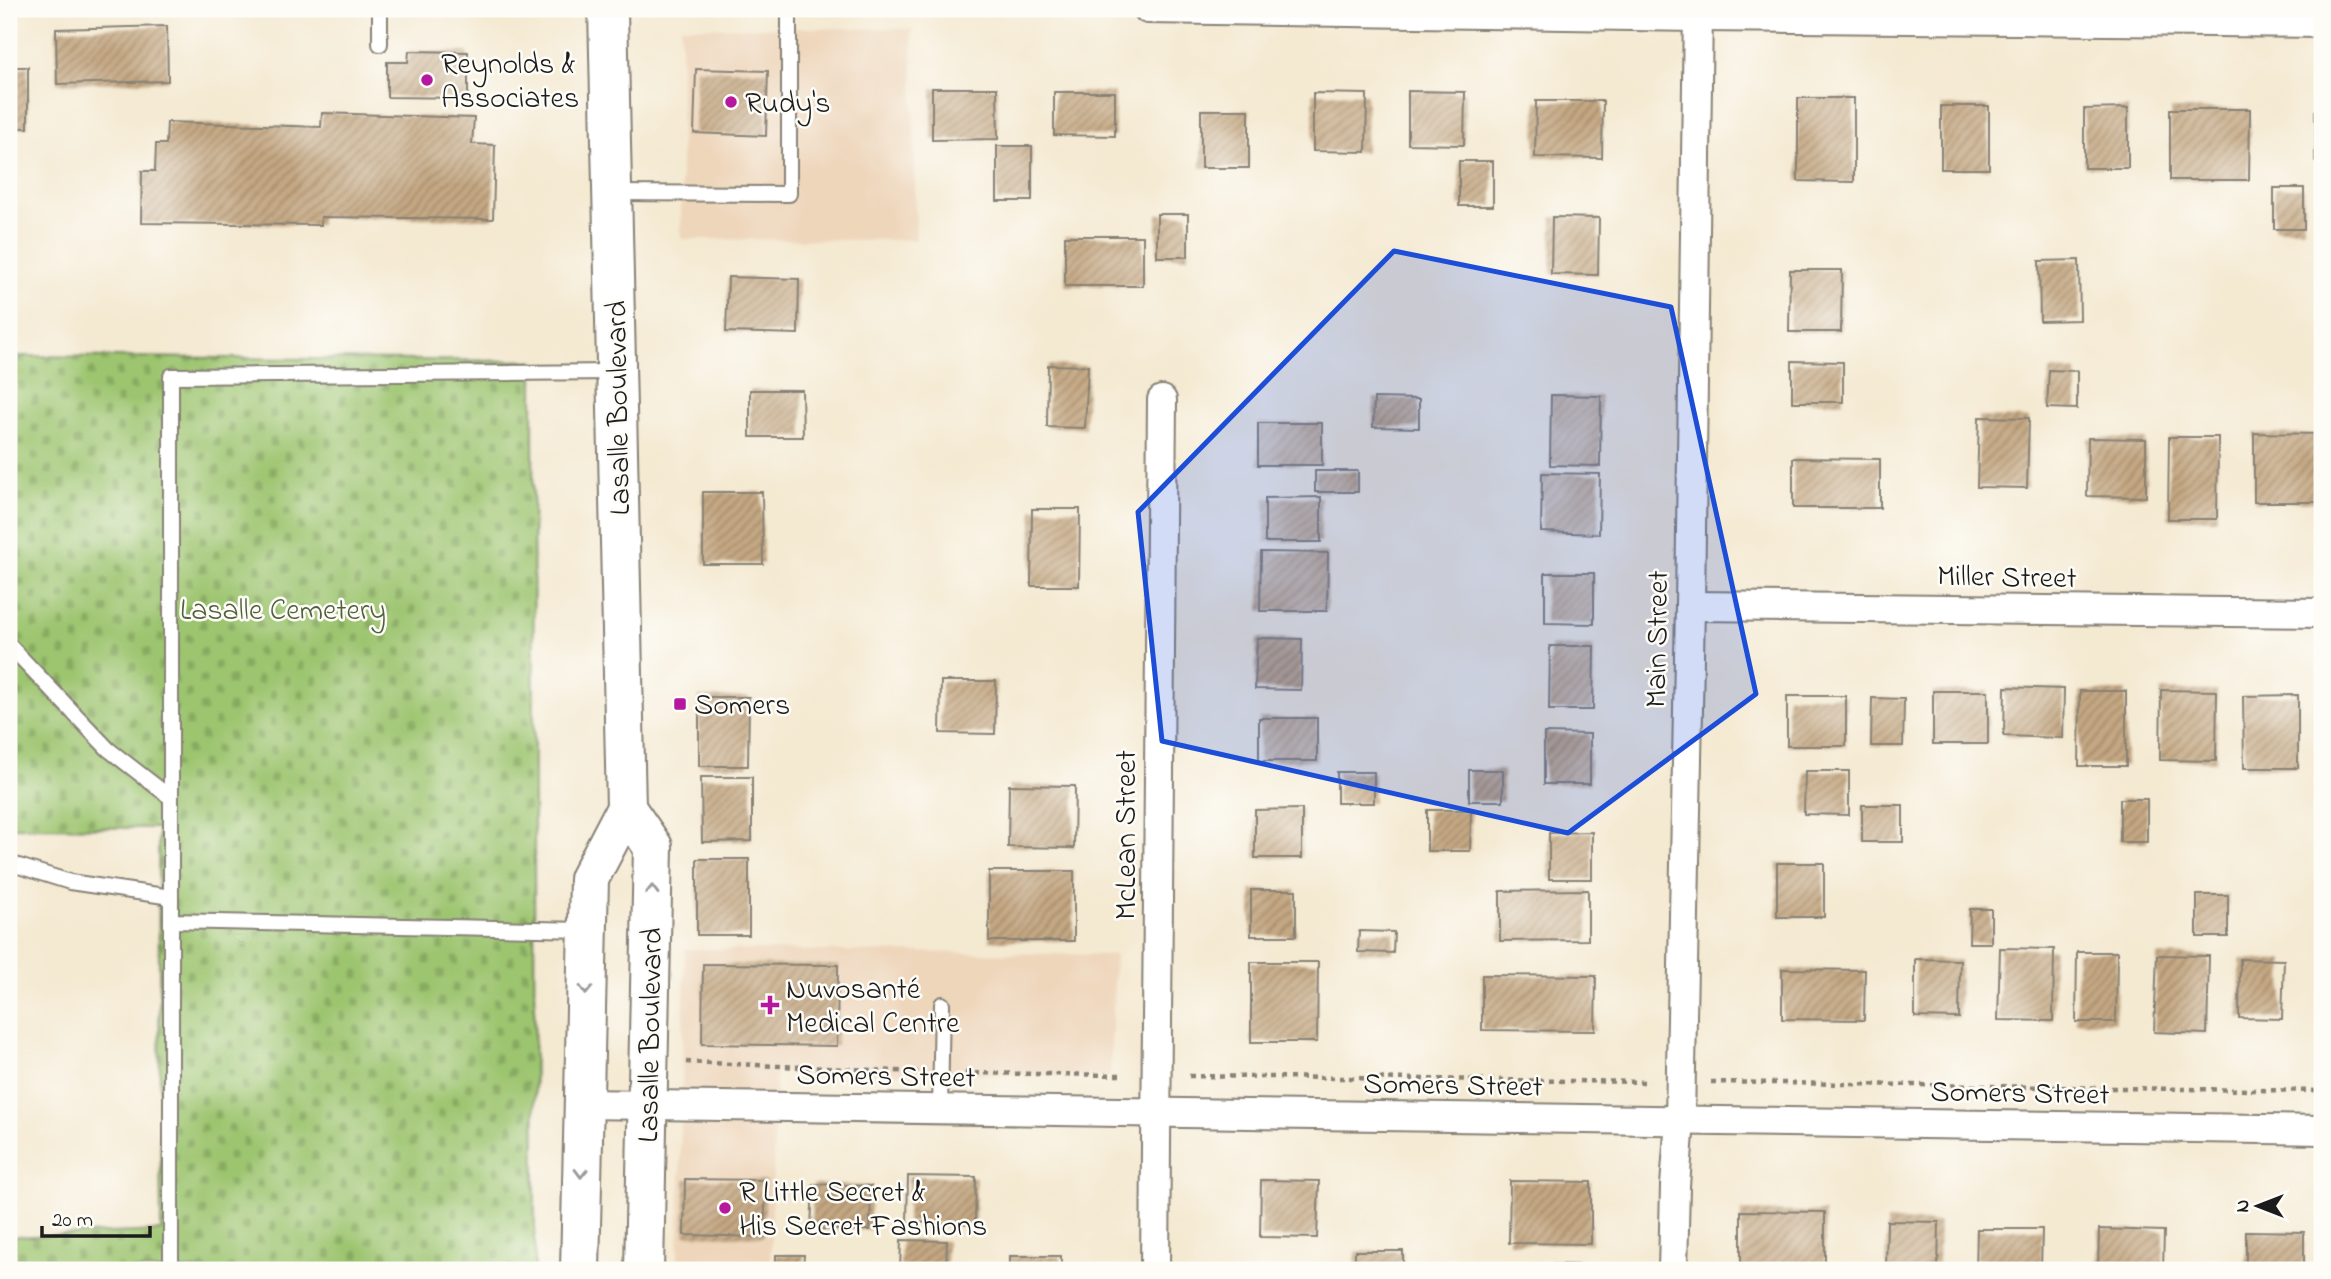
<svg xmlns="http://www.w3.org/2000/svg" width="2331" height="1279" font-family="'Indie Flower',sans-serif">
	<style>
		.built { fill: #eed6bb }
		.cemetery { fill: url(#cemetery-stones); stroke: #5c7046; stroke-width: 2 }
		.building { fill: url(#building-hatch) }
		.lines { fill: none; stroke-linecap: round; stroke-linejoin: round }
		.lane-casing { stroke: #888276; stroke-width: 18 }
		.street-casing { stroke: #888276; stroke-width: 32 }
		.secondary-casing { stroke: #888276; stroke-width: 42 }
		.path { stroke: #888276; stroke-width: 4.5; stroke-dasharray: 5 5; stroke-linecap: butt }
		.lane { stroke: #fff; stroke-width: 14 }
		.street { stroke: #fff; stroke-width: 28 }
		.secondary { stroke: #fff; stroke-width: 38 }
		.oneway { stroke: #999 }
		.marked { fill: #1d4ed8; fill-opacity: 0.2; stroke: #1d4ed8; stroke-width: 5; stroke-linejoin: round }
		.poi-dot { fill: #b5179e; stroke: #fdfcf7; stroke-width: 2.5 }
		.labels { text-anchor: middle; stroke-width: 5; stroke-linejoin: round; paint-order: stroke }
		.poi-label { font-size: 30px; fill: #1c1c1c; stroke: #fdfcf7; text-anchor: start }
		.street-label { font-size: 30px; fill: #1c1c1c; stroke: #fdfcf7 }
		.park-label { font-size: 30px; fill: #50603e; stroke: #fdfcf7 }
	</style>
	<defs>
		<pattern id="cemetery-stones" width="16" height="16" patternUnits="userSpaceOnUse" patternTransform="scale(1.75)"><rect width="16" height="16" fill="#9dc570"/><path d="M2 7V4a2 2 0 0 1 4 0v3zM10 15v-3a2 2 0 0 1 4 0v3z" fill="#87a960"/></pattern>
		<pattern id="building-hatch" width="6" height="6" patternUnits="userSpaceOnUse" patternTransform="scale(1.75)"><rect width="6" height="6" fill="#c5a883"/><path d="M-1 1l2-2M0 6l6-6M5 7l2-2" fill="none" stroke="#9f886a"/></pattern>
	</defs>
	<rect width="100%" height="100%" fill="#fdfcf7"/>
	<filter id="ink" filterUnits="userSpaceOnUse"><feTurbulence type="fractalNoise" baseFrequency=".0143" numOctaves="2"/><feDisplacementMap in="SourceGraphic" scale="14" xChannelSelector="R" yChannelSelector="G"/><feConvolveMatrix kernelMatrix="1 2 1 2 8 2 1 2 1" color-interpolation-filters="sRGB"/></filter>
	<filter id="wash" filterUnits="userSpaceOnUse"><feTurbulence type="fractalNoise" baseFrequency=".00686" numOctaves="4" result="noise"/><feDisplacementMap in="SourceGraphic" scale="28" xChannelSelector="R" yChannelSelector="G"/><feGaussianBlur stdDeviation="1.57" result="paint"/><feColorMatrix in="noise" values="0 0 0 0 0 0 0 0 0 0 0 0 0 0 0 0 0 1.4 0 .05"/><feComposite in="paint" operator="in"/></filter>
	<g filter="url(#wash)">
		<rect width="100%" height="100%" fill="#f4e9d1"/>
		<g class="built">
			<polygon points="681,27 912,29 916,240 681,239"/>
			<polygon points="685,949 1115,955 1110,1076 776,1072 770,1270 678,1270"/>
		</g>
		<polygon class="cemetery" points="9,356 533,361 535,1270 9,1270 9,1237 161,1231 158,828 9,827"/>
		<g id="blocks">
			<g class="building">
				<polygon points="167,26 168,81 57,84 56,29"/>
				<polygon points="409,51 468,52 468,98 387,97 387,62 408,62"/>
				<rect x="9" y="67" width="19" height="61"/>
				<polygon points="696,69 768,71 766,136 694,133"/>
				<polygon points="932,88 997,88 998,139 932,140"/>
				<polygon points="1408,91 1465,92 1464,145 1408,144"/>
				<polygon points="1054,92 1115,92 1115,136 1054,135"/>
				<polygon points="1313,93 1367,94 1366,152 1313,151"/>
				<polygon points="1798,98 1854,98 1854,182 1798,181"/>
				<polygon points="1536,101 1603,101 1602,158 1535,157"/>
				<rect x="1941" y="106" width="48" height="63"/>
				<polygon points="2128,108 2128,168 2084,168 2084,109"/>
				<polygon points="2170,109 2250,109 2249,180 2170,180"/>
				<rect x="1201" y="110" width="48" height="58"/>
				<rect x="2315" y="111" width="7" height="50"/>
				<polygon points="322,113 474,118 472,144 495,145 493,219 321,217 321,225 141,223 142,171 155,171 156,144 166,144 167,122 321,127"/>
				<rect x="997" y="146" width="35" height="55"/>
				<rect x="1459" y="161" width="34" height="45"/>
				<rect x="2274" y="188" width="30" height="41"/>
				<rect x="1157" y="214" width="31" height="43"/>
				<polygon points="1552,217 1599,218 1598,275 1551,274"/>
				<rect x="1065" y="236" width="78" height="50"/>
				<polygon points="2079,260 2080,320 2040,321 2039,261"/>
				<polygon points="1790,270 1842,270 1841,332 1789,332"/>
				<polygon points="728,277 799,279 798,334 726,332"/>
				<polygon points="1792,361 1843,362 1843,402 1792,402"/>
				<polygon points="1048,365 1088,366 1085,428 1047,427"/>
				<polygon points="2049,370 2077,371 2077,409 2047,408"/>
				<polygon points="750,390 802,390 803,437 750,437"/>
				<polygon points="1551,395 1601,396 1600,466 1550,465"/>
				<polygon points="1374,398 1419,399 1419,428 1373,427"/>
				<polygon points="1979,417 2029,418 2027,488 1977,487"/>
				<rect x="1258" y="423" width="64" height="42"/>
				<polygon points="2254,433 2320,434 2319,502 2254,502"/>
				<polygon points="2169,437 2218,437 2217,519 2168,519"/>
				<polygon points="2088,438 2146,439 2146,497 2087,496"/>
				<polygon points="1793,458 1880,459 1880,508 1793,508"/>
				<rect x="1315" y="471" width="43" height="21"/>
				<polygon points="1542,473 1600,474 1599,534 1541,532"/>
				<polygon points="703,492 762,492 763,564 703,564"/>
				<polygon points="1321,497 1321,542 1265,542 1265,498"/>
				<polygon points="1032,509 1080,509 1079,586 1031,586"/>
				<polygon points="1261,552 1328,553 1327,611 1260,611"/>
				<polygon points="1545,573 1594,573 1594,624 1545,623"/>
				<polygon points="1257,638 1302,639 1301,690 1255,689"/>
				<polygon points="1550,646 1594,646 1593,710 1549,710"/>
				<polygon points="941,681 996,681 995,734 940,733"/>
				<polygon points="2005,687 2064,689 2063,738 2004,736"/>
				<polygon points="2161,690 2217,691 2216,761 2160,760"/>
				<rect x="1933" y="691" width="55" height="53"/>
				<polygon points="2080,691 2126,691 2126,766 2079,766"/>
				<polygon points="2298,695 2298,768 2244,768 2243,696"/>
				<rect x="1787" y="696" width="59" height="50"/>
				<polygon points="699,697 749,697 748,766 699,766"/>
				<polygon points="1872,698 1904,699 1903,746 1871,746"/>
				<rect x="1259" y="718" width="58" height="43"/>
				<polygon points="1544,733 1590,734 1590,784 1544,784"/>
				<rect x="1469" y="770" width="34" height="31"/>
				<polygon points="1805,771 1849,771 1849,815 1804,814"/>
				<rect x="1337" y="772" width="37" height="31"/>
				<polygon points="701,777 752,777 752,841 702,842"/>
				<polygon points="1009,785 1075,786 1074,848 1008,847"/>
				<rect x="2120" y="799" width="27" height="43"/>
				<rect x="1862" y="805" width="41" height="37"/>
				<polygon points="1302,809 1302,858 1255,858 1255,810"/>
				<polygon points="1427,810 1471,810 1470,851 1427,851"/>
				<polygon points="1592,832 1592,879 1549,879 1549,833"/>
				<rect x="697" y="859" width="52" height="76"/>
				<rect x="1777" y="863" width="47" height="54"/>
				<rect x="989" y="871" width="85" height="70"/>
				<rect x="1251" y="890" width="45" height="46"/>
				<polygon points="1588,890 1588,940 1500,941 1500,891"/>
				<rect x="2197" y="895" width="31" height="42"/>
				<polygon points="1970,909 1991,909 1991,943 1969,943"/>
				<polygon points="1359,931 1394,932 1393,953 1358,952"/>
				<polygon points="2000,948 2054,949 2053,1021 1998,1020"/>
				<polygon points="2077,952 2117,952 2116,1022 2076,1022"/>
				<polygon points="2157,955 2209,956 2207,1034 2154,1032"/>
				<polygon points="1915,959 1960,960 1959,1018 1915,1017"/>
				<polygon points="2240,959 2284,960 2282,1019 2239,1018"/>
				<polygon points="1251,962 1318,962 1317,1042 1251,1042"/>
				<polygon points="703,964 838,965 837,1046 702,1044"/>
				<polygon points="1782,969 1865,970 1864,1020 1782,1019"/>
				<polygon points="1482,975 1596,976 1595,1031 1482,1030"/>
				<polygon points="908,1176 976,1177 975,1224 907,1222"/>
				<polygon points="685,1179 766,1180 764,1237 684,1235"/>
				<polygon points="1261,1180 1319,1181 1317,1238 1260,1237"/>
				<polygon points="1510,1181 1591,1182 1591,1244 1509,1243"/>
				<polygon points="813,1184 871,1186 870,1230 811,1229"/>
				<polygon points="1741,1211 1825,1212 1825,1270 1741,1270"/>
				<polygon points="1887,1221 1939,1222 1938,1270 1886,1270"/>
				<polygon points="1977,1229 2042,1229 2041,1270 1976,1270"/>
				<polygon points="2099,1229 2164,1231 2163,1270 2098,1270"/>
				<polygon points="2246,1231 2304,1232 2304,1270 2246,1270"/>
				<polygon points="901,1240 947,1241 946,1270 900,1270"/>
				<rect x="1355" y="1251" width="48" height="19"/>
				<polygon points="776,1255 804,1255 803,1270 776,1270"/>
				<rect x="1010" y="1256" width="51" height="14"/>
				<polygon points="1541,1264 1591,1265 1591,1270 1541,1270"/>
			</g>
		</g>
	</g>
	<g filter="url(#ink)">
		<use href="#blocks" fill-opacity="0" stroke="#888276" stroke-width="2"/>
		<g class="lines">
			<defs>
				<g id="lane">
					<polyline points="380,44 380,9"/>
					<polyline points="614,193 789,194 789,9"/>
					<polyline points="9,645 108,749 171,798"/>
					<polyline points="9,863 70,882 171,897"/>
					<polyline points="586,930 171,921 171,376 616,372"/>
					<polyline points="940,1109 942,1004"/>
					<polyline points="171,1270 171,921"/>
				</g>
				<g id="street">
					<polyline points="1148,9 1697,17 2322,23"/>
					<polyline points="1690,606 2322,613"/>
					<polyline points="583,1104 2322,1130"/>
					<polyline points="1155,1270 1162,400"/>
					<polyline points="1673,1270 1675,1186 1680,1120 1690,606 1698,9"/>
				</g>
				<g id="secondary">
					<polyline points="626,808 653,847 644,1270"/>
					<polyline points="580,1270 589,879 626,808 608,9"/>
				</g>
			</defs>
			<use href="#lane" class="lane-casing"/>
			<use href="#street" class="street-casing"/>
			<use href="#secondary" class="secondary-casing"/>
			<g class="path">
				<polyline points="686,1062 918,1072"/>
				<polyline points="965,1073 1124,1075"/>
				<polyline points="1189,1076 1649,1082"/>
				<polyline points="1711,1082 2322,1091"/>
			</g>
			<use href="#lane" class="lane"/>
			<use href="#street" class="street"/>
			<use href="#secondary" class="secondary"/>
		</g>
		<defs><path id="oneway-chevron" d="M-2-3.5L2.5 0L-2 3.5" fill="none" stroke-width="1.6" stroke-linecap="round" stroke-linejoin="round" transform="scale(1.75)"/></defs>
		<g class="oneway">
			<use href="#oneway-chevron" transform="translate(652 890) rotate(-89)"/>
			<use href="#oneway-chevron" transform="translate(586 990) rotate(92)"/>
			<use href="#oneway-chevron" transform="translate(581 1173) rotate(91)"/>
		</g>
	</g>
	<path class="marked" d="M1394 251 1671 307 1756 694 1568 833 1162 741 1138 512Z"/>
	<g class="poi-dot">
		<circle cx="427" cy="80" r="7"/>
		<circle cx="731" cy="102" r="7"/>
		<rect x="673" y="697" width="14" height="14" rx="3.5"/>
		<path d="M766.5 994.5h7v7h7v7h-7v7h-7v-7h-7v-7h7z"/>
		<circle cx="725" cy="1208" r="7"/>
	</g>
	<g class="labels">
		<g class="poi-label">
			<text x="441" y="73">Reynolds &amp;<tspan x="441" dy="34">Associates</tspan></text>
			<text x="745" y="112">Rudy's</text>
			<text x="694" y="714">Somers</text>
			<text x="786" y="998">Nuvosanté<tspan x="786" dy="34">Medical Centre</tspan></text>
			<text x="739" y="1201">R Little Secret &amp;<tspan x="739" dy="34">His Secret Fashions</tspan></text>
		</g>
		<g class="street-label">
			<text transform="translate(617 408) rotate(-91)" y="10">Lasalle Boulevard</text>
			<text transform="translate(2007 576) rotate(1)" y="10">Miller Street</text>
			<text transform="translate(1656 639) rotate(-89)" y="10">Main Street</text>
			<text transform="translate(1125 835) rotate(-90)" y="10">McLean Street</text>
			<text transform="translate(649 1035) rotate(-89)" y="10">Lasalle Boulevard</text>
			<text transform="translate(886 1075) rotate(1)" y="10">Somers Street</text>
			<text transform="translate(1453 1084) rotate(1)" y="10">Somers Street</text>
			<text transform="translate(2020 1092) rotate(1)" y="10">Somers Street</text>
		</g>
		<g class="park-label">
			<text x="283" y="619">Lasalle Cemetery</text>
		</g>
	</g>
	<rect width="2331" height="1279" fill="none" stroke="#fdfcf7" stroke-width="35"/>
	<g transform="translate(2258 1206) rotate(270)" stroke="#fdfcf7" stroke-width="5" paint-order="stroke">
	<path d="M0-5L12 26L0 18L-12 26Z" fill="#1c1c1c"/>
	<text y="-10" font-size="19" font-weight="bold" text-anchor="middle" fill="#1c1c1c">N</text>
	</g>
	<path d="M42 1226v10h108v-10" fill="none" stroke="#1c1c1c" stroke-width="3.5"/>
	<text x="52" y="1226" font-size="21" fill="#1c1c1c" stroke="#fdfcf7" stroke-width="5" paint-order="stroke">20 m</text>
</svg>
